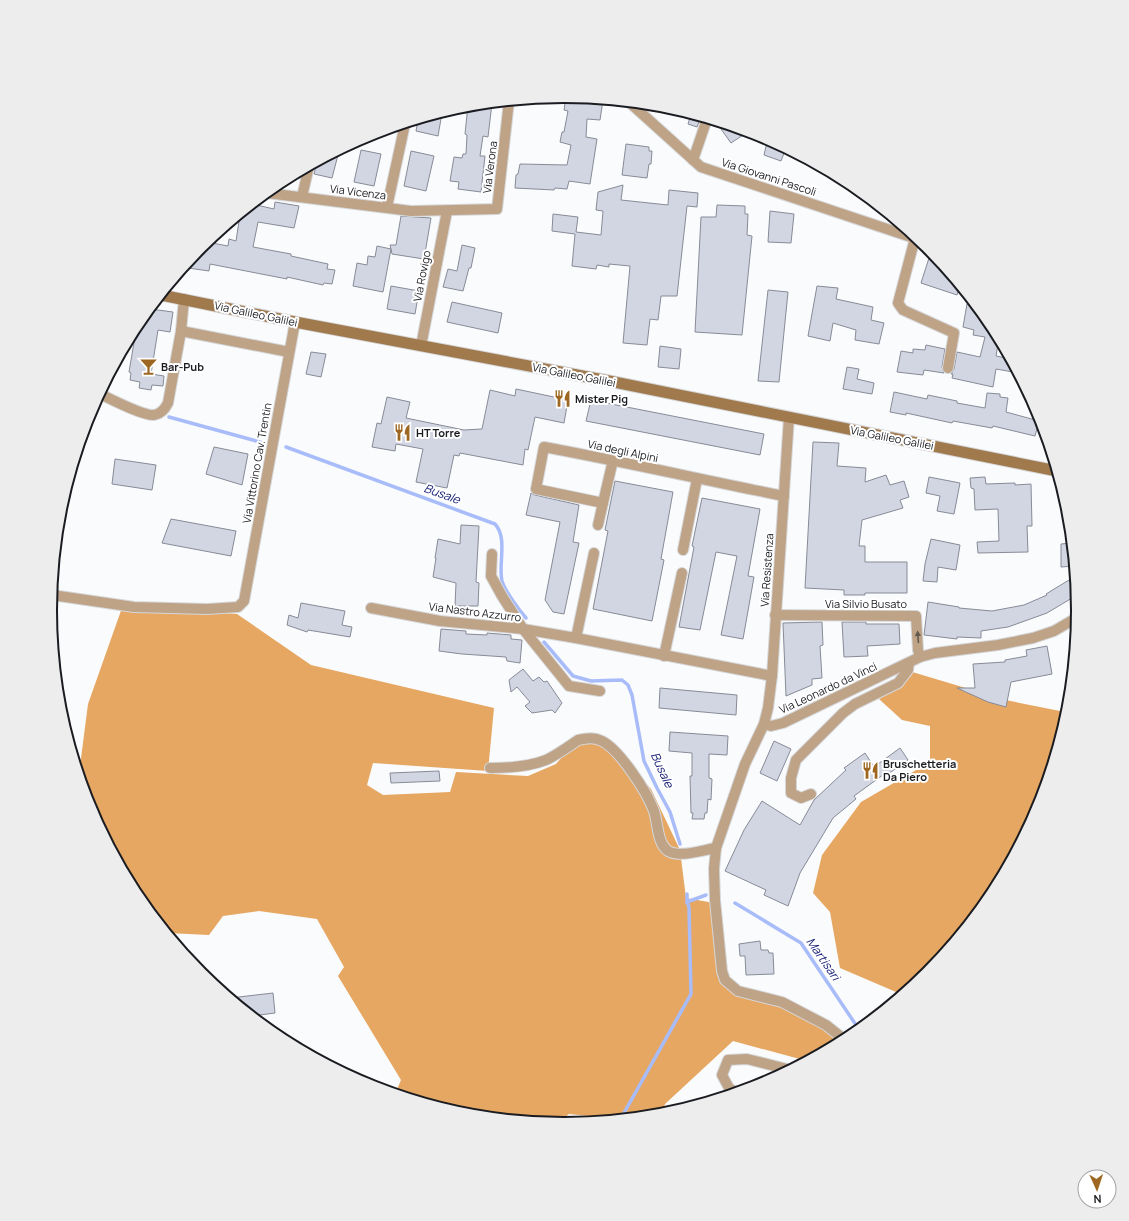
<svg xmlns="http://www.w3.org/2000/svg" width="1129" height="1221" font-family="Manrope,sans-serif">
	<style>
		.forest { fill: #e5a762 }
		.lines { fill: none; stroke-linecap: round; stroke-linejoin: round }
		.stream { stroke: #a9bcfa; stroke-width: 3.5 }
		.building { fill: #d2d6e3; stroke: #878b97 }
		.minor-casing { stroke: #d6d7da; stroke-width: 12 }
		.secondary-casing { stroke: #d6d7da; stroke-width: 13 }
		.minor { stroke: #bea387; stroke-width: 10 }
		.secondary { stroke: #a0794d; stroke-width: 11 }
		.oneway { fill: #64594f }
		.labels { text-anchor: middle; stroke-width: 4; stroke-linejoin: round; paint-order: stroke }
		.street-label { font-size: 11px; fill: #1b1c21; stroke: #fff }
		.poi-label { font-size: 11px; font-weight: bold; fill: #1b1c21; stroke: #fff; text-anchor: start }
		.water-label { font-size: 12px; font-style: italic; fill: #1b2379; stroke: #fff }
		.rim { fill: none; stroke: #1b1c21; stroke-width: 2 }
	</style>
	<rect width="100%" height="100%" fill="#fafbfd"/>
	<g class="forest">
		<polygon points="123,605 237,614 311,665 494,708 488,771 373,763 367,785 383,795 450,792 456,772 528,776 556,764 581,735 601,735 651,789 680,850 686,898 714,903 718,978 823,1022 844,1042 807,1061 733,1041 665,1104 662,1115 590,1122 588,1116 569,1114 556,1124 464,1115 395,1094 401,1080 338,976 344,967 317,919 259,911 223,916 209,935 167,933 137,896 89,807 79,774 88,704"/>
		<polygon points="909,671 969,689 965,692 1060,711 1062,733 1040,808 992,897 928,974 903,995 840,968 830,912 813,893 822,855 861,802 930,762 930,726 902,720 879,699 901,686"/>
	</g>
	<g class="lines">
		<g class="stream">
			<polyline points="169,417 260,442"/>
			<path d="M286 447 495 524C508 538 498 564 502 581 505 591 519 610 526 618"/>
			<polyline points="544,642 573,676 591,681 622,680 628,685 632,695 644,761 657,788 670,812 680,844"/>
			<polyline points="687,902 706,895"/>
			<polyline points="735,903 801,943 860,1031"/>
			<polyline points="620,1120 691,994 689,907 687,902 687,894"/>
		</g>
	</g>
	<g class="building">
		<polygon points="566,96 603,100 600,120 587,119 586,137 597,139 590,184 569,181 567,189 555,188 554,190 515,188 516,175 518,174 520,164 567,165 571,145 560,142 562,132 564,132 568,111 564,110"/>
		<polygon points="492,103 488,137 483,136 480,156 485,156 481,192 458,189 459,182 450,181 454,157 462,158 463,154 466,154 467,135 465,134 468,105"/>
		<polygon points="442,113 438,136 416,131 418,120"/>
		<polygon points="691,114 701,117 697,127 688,124"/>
		<polygon points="727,125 736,128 749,131 731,143 721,129"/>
		<polygon points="768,138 786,148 781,161 764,155"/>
		<polygon points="626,144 649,147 649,151 652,151 651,164 649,164 647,178 622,175"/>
		<polygon points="361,150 381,154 374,186 354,182"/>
		<polygon points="339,151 332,178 314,174 317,162"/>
		<polygon points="411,151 434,156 426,191 404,186"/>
		<polygon points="623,185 621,200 668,205 669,190 698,193 697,207 687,206 677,296 661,296 658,320 650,319 647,345 623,343 630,266 609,264 609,267 597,265 596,269 572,266 575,234 552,231 553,214 578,217 576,232 601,235 603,211 596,210 598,192"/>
		<polygon points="275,202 299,206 294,228 258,222 253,247 291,254 291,256 328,264 327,269 335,270 332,284 324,283 323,285 287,277 287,279 210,264 209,271 188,268 189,261 201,247 207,242 228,246 229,239 236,241 240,215 252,204 274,209"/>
		<polygon points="717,205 745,206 745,214 748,214 747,235 752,236 742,335 695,332 701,217 716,217"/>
		<polygon points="770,211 794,214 791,243 768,242"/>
		<polygon points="401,216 431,218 424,259 392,254 391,249 383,292 353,286 357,263 367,265 368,256 375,257 377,246 391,249 390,245 396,245"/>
		<polygon points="462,245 475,248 471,268 469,268 463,291 443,287 448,269 457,271"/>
		<polygon points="929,258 941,262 960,285 957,295 921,283"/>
		<polygon points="391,286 419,291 415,314 387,309"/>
		<polygon points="817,286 838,288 836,299 873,307 871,320 884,323 879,344 855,340 856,330 833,323 830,341 808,336"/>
		<polygon points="768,290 788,292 779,382 758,381"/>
		<polygon points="452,302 502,313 498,333 447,322"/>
		<polygon points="967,304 977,306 992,325 999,338 996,356 1011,359 1014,366 1013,372 996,369 993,387 952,378 953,374 951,374 954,369 957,352 980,357 985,337 973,335 974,330 963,327"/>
		<polygon points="150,309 173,312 170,332 158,330 151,374 164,376 163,386 152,385 151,390 139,388 140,382 130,380 131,373 129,372 137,325"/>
		<polygon points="926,345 945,349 942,367 944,373 924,370 923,375 897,372 901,351 913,353 913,349 925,350"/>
		<polygon points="660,346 681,349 679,369 658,367"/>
		<polygon points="311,352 326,354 321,377 306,374"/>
		<polygon points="847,367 859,369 857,379 874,383 872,394 843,389"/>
		<polygon points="516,389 568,400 564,423 535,417 528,450 525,449 523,465 460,453 459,456 454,455 447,488 416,482 423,449 396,444 395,451 372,447 377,423 381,424 387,397 410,402 406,418 464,430 482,429 490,390 515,396"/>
		<polygon points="894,392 927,399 928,395 957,401 957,403 985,408 987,393 1000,394 1000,397 1008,398 1006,412 1039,421 1035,436 993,426 992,428 953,421 952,423 906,413 906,415 890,412"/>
		<polygon points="591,400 764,434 760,455 586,421"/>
		<polygon points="813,442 839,443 837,466 866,468 865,482 886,475 890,485 904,481 909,497 900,500 903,508 862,520 859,546 865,546 865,562 907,562 907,593 865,593 865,595 844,595 844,590 805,588"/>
		<polygon points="214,447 248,454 242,485 206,474"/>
		<polygon points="115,459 156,465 152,490 112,484"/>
		<polygon points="929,477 960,483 954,514 937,511 940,496 926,493"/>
		<polygon points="985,477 986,484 1015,483 1015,485 1031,484 1032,526 1027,526 1028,552 978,553 977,542 999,541 998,509 975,510 974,489 971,488 970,478"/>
		<polygon points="615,481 673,492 661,559 664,560 652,621 593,609 608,531 605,530"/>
		<polygon points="531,493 535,495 579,505 573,542 579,543 564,614 553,612 545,600 560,522 526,515"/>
		<polygon points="702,498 760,509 748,576 754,577 743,639 721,635 737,556 716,552 700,630 679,627 694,547 692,546"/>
		<polygon points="171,519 236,531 231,556 162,543"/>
		<polygon points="461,525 479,526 476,582 479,583 478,606 455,606 456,583 433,577 436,558 435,558 438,539 460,544"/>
		<polygon points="931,539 960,545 956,570 938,567 937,582 923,581 925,564"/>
		<polygon points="1072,543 1075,566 1061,567 1061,544"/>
		<polygon points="1069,580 1077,595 1047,613 1008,627 981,631 981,638 957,637 957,639 924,635 928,602 959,607 959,608 992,611 1024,605 1047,595 1046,594"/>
		<polygon points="301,603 345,611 342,625 352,627 350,637 308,630 307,632 287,625 289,615 298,618"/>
		<polygon points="822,622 823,645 820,646 822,678 812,679 812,685 786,696 783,623"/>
		<polygon points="842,622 866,622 866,624 899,624 900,644 867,646 868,656 844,657"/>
		<polygon points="441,629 466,631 466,634 487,635 487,633 511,635 511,639 522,640 520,663 507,661 506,657 462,654 439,651"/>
		<polygon points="1047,646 1052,674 1011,682 1006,707 988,702 957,688 975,688 973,664 1005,662 1005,660 1027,656 1026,650"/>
		<polygon points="523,669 533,681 539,677 544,682 547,681 562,703 555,713 552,710 532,713 525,706 530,702 517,687 511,692 509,680"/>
		<polygon points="660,688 737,695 736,715 659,708"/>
		<polygon points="670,732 728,736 727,755 709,754 709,778 712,779 711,800 708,799 707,813 705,813 704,819 692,819 693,813 691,813 690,776 692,776 692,753 669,751"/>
		<polygon points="774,741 791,749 777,781 760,773"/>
		<polygon points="900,748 908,760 888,774 887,772 854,796 856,799 833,818 800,873 788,906 764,895 766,890 725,871 744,830 762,801 800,825 814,800 846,770 844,768 865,753 874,767"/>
		<polygon points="439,771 440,781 391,783 390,773"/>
		<polygon points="760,941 761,950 768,950 769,953 773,953 774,974 746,975 745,956 740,956 739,944"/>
		<polygon points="273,993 275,1013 252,1016 230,998"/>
	</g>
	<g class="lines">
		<defs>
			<g id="minor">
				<polyline points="629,102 701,167 920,240"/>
				<polyline points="693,160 707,119"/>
				<polyline points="267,193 411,211 497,209 509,101"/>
				<polyline points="302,197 309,166"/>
				<polyline points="387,207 405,124"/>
				<polyline points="916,239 914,242 898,303 903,310 954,333 948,368"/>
				<polyline points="181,331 289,352"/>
				<polyline points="421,346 447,211"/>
				<path d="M100 394C111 399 143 416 154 415 161 414 165 409 168 403L181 331 184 299"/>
				<polyline points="789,417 772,676 768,708 764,724 745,764 716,848 714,869 715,900 722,971 725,980 738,991 782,1002 826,1025 846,1041"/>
				<path d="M613 460 603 503 536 489 544 447C625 462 704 480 784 496"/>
				<polyline points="598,525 603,503"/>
				<polyline points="683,550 697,479"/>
				<polyline points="492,554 491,576 502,596 523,629 569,686 600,691"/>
				<polyline points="52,595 134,607 207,609 238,607 244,601 295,322"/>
				<polyline points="371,608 440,621 523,629 576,638 772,676"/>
				<polyline points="775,615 916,616 918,650 920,657"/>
				<polyline points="576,638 594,553"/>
				<polyline points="664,656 682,573"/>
				<polyline points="764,724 771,726 783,723 920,657 935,653 998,645 1033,638 1054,631 1078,617"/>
				<path d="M490 768C509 768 528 767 546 760 557 755 568 747 578 740 587 738 594 737 602 741 620 750 647 792 654 811 658 823 657 843 668 851 680 858 702 850 716 848"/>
				<polyline points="811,794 801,798 791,793 791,778 796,760 843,713 855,704 898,683 908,670 909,663"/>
				<polyline points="737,1093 729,1088 722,1075 728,1060 747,1059 791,1070"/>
			</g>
			<polyline id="secondary" points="161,295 295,322 609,381 1057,471"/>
		</defs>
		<use href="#minor" class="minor-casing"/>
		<use href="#secondary" class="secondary-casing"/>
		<use href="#minor" class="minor"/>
		<use href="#secondary" class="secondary"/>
	</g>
	<defs><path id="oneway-solid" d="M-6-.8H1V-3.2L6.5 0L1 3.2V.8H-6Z"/></defs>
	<use class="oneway" href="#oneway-solid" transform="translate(918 637) rotate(-94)"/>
	<defs>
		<symbol id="bar-bare" viewBox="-9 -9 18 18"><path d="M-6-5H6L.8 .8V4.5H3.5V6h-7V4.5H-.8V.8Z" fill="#9e6721" stroke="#fff" stroke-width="2.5" paint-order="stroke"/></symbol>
		<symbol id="restaurant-bare" viewBox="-9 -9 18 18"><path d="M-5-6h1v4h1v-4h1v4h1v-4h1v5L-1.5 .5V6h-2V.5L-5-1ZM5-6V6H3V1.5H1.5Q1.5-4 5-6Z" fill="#9e6721" stroke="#fff" stroke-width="2.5" paint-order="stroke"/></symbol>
	</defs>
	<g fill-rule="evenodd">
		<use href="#bar-bare" x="136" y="354" width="25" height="25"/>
		<use href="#restaurant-bare" x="550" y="386" width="25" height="25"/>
		<use href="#restaurant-bare" x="390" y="420" width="25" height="25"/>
		<use href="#restaurant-bare" x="858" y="758" width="25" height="25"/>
	</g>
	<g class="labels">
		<g class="street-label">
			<text transform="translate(490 167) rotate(-83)" y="4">Via Verona</text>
			<text transform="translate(769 177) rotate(18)" y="4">Via Giovanni Pascoli</text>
			<text transform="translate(358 192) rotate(7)" y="4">Via Vicenza</text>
			<text transform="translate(422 276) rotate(-79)" y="4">Via Rovigo</text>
			<text transform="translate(256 314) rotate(12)" y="4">Via Galileo Galilei</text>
			<text transform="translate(574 375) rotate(11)" y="4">Via Galileo Galilei</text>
			<text transform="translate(892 438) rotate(11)" y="4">Via Galileo Galilei</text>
			<text transform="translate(623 451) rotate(12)" y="4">Via degli Alpini</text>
			<text transform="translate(257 463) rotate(-80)" y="4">Via Vittorino Cav. Trentin</text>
			<text transform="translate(767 570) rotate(-86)" y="4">Via Resistenza</text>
			<text x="866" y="608">Via Silvio Busato</text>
			<text transform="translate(475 612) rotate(7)" y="4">Via Nastro Azzurro</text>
			<text transform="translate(828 688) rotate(-25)" y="4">Via Leonardo da Vinci</text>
		</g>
		<g class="poi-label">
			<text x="161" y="371">Bar-Pub</text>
			<text x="575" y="403">Mister Pig</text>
			<text x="416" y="437">HT Torre</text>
			<text x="883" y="768">Bruschetteria<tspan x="883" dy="13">Da Piero</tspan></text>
		</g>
		<g class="water-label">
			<text transform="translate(442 494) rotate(20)" y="4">Busale</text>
			<text transform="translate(662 770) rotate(65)" y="4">Busale</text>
			<text transform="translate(823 959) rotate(55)" y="4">Martisari</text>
		</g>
	</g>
	<path d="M0 0H1129V1221H0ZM57 610a507 507 0 1 1 1014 0a507 507 0 1 1-1014 0Z" fill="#ededed" fill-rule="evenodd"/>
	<path class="rim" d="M57 610a507 507 0 1 1 1014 0a507 507 0 1 1-1014 0Z"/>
	<g transform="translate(1097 1189) rotate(177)"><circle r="19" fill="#ffffff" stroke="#a4a4a6"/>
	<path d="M0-3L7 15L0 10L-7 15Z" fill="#9e6721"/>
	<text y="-6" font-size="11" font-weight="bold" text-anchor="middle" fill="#1b1c21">N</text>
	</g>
</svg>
